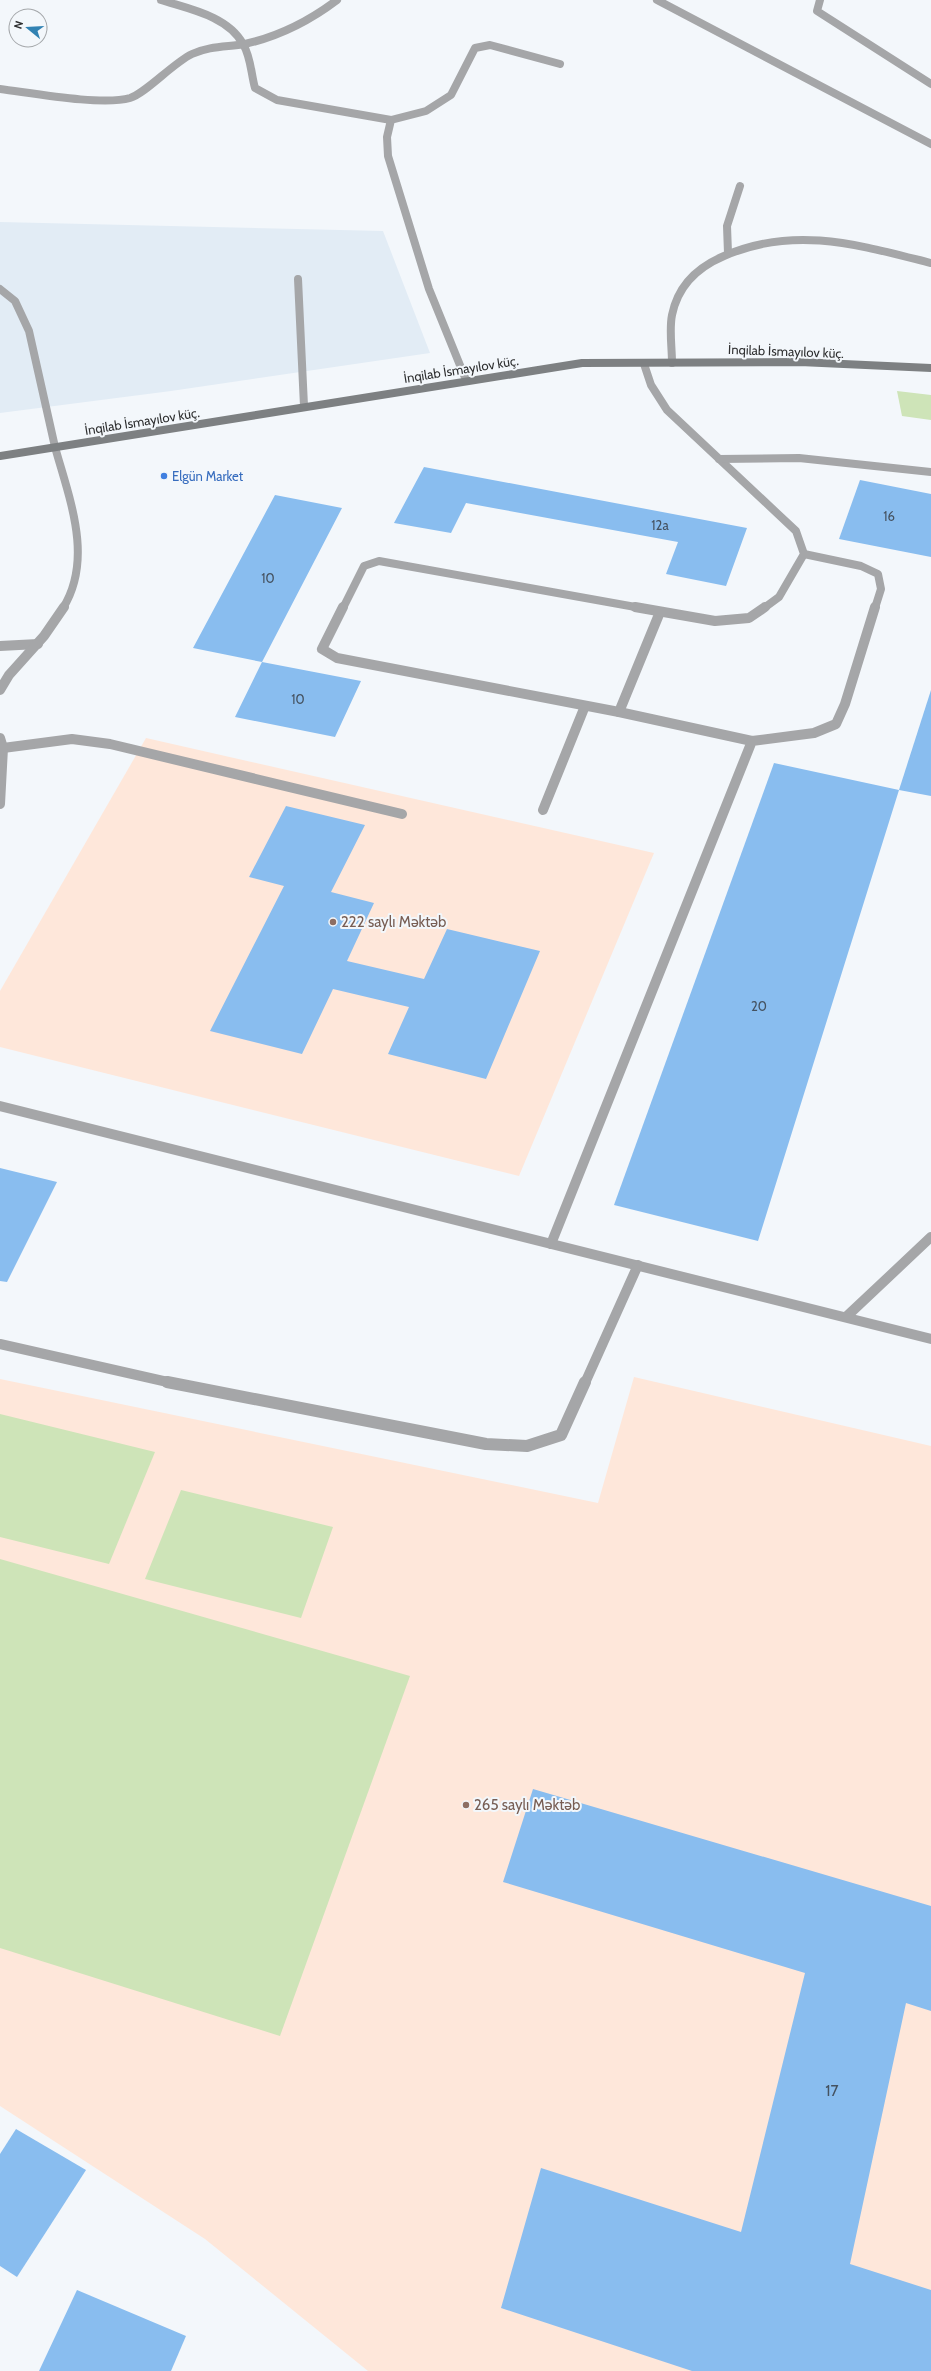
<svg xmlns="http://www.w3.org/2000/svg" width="931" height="2371" font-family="Cabin,sans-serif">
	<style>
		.built { fill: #e2ecf5 }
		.education { fill: #fee7da }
		.green { fill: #cee4b8 }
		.building { fill: #89bdef }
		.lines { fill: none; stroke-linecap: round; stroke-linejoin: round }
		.service-far1 { stroke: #a5a6a8; stroke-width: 8 }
		.service { stroke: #a5a6a8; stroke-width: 10 }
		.minor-far2 { stroke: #a5a6a8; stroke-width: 8 }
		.minor-far1 { stroke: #a5a6a8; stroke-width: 10 }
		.minor { stroke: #a5a6a8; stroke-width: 12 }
		.secondary { stroke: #7d8082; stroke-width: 8 }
		.shop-dot { fill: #3f7fe0; stroke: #f3f7fb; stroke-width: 1.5 }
		.education-dot { fill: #8d6e63; stroke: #f3f7fb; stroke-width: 1.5 }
		.labels { text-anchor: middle; stroke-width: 4; stroke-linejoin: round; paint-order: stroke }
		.far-street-label { font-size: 13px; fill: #2e2f30; stroke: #f3f7fb }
		.far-shop-label { font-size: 13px; fill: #366cbe; stroke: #f3f7fb; text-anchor: start }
		.number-label { font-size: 13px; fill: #455260 }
		.education-label { font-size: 15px; fill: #785e54; stroke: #f3f7fb; text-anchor: start }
		.near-number-label { font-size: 16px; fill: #455260 }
	</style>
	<rect width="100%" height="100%" fill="#f3f7fb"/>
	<polygon class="built" points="0,222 383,231 430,353 171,391 0,413"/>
	<g class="education">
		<polygon points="146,738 654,853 519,1176 0,1047 0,991"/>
		<polygon points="634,1377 931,1446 931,2371 368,2371 205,2239 0,2106 0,1379 598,1503"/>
	</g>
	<g class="green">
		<polygon points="897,391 931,395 931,420 902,416"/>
		<polygon points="0,1414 155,1452 109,1564 0,1537"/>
		<polygon points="181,1490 333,1527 301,1618 145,1579"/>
		<polygon points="0,1559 410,1676 280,2036 0,1948"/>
	</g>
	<g class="building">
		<polygon points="424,467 747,528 726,586 666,574 678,542 466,503 451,533 394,523"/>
		<polygon points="860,480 931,494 931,557 839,539"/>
		<polygon points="275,495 342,508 262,662 361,681 335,737 235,717 262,662 193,648"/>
		<polygon points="931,690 931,796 899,790"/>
		<polygon points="774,763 899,790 758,1241 614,1205"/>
		<polygon points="286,806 365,825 331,892 374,903 347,961 424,979 447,929 540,951 486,1079 388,1054 409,1007 333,989 302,1054 210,1031 284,886 249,877"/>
		<polygon points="0,1168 57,1182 7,1282 0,1281"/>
		<polygon points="533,1789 931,1906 931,2011 906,2003 850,2264 931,2290 931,2371 692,2371 501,2308 541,2168 741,2232 805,1973 503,1882"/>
		<polygon points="16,2129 86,2170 17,2277 0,2266 0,2154"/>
		<polygon points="77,2290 186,2336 171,2371 39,2371"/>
	</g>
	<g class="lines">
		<g class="service-far1">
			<polyline points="820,0 817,11 931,84"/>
			<polyline points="298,279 304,406"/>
			<polyline points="0,289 15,301 29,331 55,447"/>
			<polyline points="644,364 651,385 667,410 796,531 804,554 779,597 764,608"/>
			<polyline points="719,459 799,458 931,472"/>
			<polyline points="804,554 861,566 878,574 881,589 875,608"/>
			<polyline points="343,608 364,566 379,561 641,608"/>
		</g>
		<g class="service">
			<polyline points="343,607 322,649 337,658 619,712 660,612"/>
			<polyline points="635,607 715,621 749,618 765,607"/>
			<polyline points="0,646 38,644"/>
			<polyline points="619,712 752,741"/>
			<polyline points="3,748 72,739 110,744 402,814"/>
			<polyline points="543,810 585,706"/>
			<polyline points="551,1244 752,741 814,733 836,724 845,704 875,607"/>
			<polyline points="846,1317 931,1237"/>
		</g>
		<g class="minor-far2">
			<path d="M161 0C189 9 228 16 243 44 251 57 251 74 255 88L277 100 391 120"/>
			<polyline points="657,0 931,144"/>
			<path d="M0 89C32 93 102 106 130 98 146 93 173 63 192 54 209 46 226 47 245 44 280 36 308 22 337 0"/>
			<polyline points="728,253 727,226 740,186"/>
			<path d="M672 363C672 347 669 330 672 315 678 285 698 267 724 256 795 225 859 245 931 263"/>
			<polyline points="466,380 429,289 388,156 387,137 391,120 426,111 451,95 475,48 490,45 560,64"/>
			<path d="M55 447C69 498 94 558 63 608"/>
		</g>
		<g class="minor-far1">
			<polyline points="0,690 9,675 44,636 64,607"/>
			<polyline points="0,738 3,748 0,804"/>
			<polyline points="0,1106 931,1339"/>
			<polyline points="0,1344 172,1383"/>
			<polyline points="585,1383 638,1265"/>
		</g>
		<polyline class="minor" points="167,1382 486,1444 527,1446 561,1435 585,1382"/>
		<polyline class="secondary" points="0,456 582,363 800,362 931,368"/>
	</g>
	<circle class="shop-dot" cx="164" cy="476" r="4"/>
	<g class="education-dot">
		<circle cx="333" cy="922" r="4"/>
		<circle cx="466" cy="1805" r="4"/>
	</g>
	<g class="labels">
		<g class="far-street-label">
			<text transform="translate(786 351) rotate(2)" y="5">İnqilab İsmayılov küç.</text>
			<text transform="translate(461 369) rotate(-9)" y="5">İnqilab İsmayılov küç.</text>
			<text transform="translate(142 421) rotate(-9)" y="5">İnqilab İsmayılov küç.</text>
		</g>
		<g class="far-shop-label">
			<text x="172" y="481">Elgün Market</text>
		</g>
		<g class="number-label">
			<text x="889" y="521">16</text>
			<text x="660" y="530">12a</text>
			<text x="268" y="583">10</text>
			<text x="298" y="704">10</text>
			<text x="759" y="1011">20</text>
		</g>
		<g class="education-label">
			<text x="341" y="927">222 saylı Məktəb</text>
			<text x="474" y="1810">265 saylı Məktəb</text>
		</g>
		<g class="near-number-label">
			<text x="832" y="2096">17</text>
		</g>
	</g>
	<g transform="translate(28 28) rotate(288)"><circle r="19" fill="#f3f7fb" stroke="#a4a7aa"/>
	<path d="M0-3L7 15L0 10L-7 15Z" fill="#3182b3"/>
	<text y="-6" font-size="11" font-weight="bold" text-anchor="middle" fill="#2e2f30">N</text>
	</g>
</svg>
